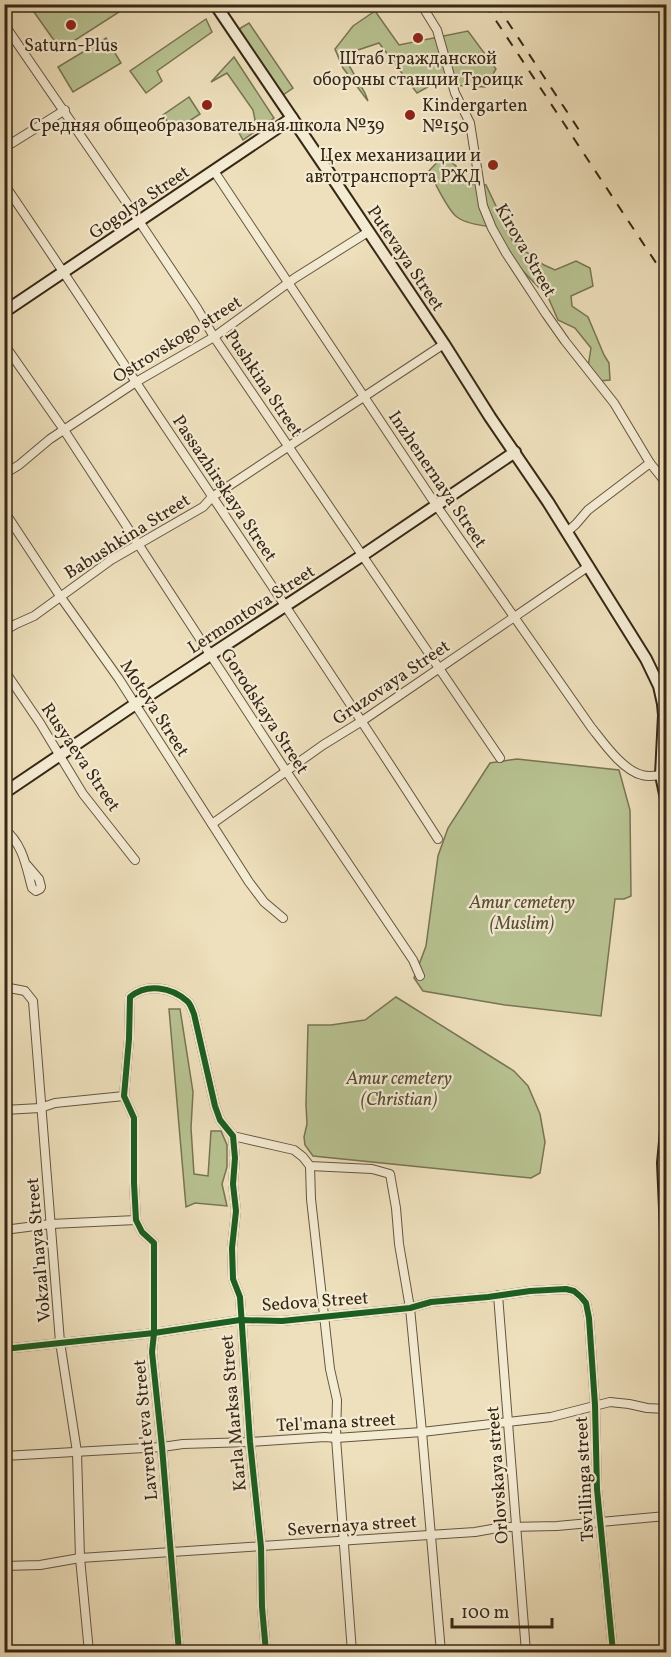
<svg xmlns="http://www.w3.org/2000/svg" width="671" height="1657" font-family="Vollkorn,serif">
	<style>
		.green { fill: #b8c291; stroke: #787454; stroke-width: 1.5 }
		.lines { fill: none; stroke-linecap: round; stroke-linejoin: round }
		.street-casing { stroke: #655540; stroke-width: 10 }
		.secondary-casing { stroke: #372716; stroke-width: 14 }
		.street { stroke: #f4ebd3; stroke-width: 8 }
		.secondary { stroke: #f4ebd3; stroke-width: 10 }
		.rail { stroke: #372716; stroke-width: 2; stroke-dasharray: 10 10; stroke-linecap: butt }
		.cycleway-casing { stroke: #f4ebd3; stroke-width: 10 }
		.cycleway { stroke: #1b5e20; stroke-width: 6 }
		.poi-dot { fill: #8f2418; stroke: #f4ebd3; stroke-width: 2 }
		.labels { text-anchor: middle; stroke-width: 4.5; stroke-linejoin: round; paint-order: stroke }
		.poi-label { font-size: 18px; fill: #372716; stroke: #f4ebd3 }
		.street-label { font-size: 18px; fill: #372716; stroke: #f4ebd3 }
		.park-label { font-size: 18px; font-style: italic; fill: #574e35; stroke: #f4ebd3 }
	</style>
	<rect width="100%" height="100%" fill="#eee0bc"/>
	<filter id="stains"><feTurbulence type="fractalNoise" baseFrequency=".00333" numOctaves="4"/><feColorMatrix values="0 0 0 0 .2 0 0 0 0 .09 0 0 0 0 .02 0 0 0 .5 -.17"/></filter>
	<radialGradient id="worn" r=".72"><stop offset=".6" stop-color="#630" stop-opacity="0"/><stop offset="1" stop-color="#630" stop-opacity=".3"/></radialGradient>
	<g class="green">
		<polygon points="29,5 130,5 66,46 58,46"/>
		<polygon points="375,11 399,45 468,31 496,69 485,87 433,84 417,93 379,43 343,55 365,93 368,101 343,68 335,49 353,26"/>
		<polygon points="206,19 212,32 157,71 162,81 146,93 130,71"/>
		<polygon points="249,23 293,88 283,95 239,29"/>
		<polygon points="106,38 121,63 73,92 58,67"/>
		<polygon points="234,57 274,118 243,140 239,133 255,120 253,110 227,73 211,82"/>
		<polygon points="189,97 200,114 174,131 163,115"/>
		<path d="M443 156 456 166 458 179 470 184 486 185 513 242 544 265 555 270 576 261 590 268 593 286 571 296 572 306 588 317 604 355 609 363 610 380 599 381 588 367 591 348 575 328 558 320 548 297 521 269 512 256 494 227C483 226 466 224 457 217 448 211 434 181 429 171Z"/>
		<polygon points="517,759 619,770 630,810 631,896 624,899 615,899 601,1016 505,1005 423,991 414,978 426,946 438,856 448,828 490,763"/>
		<polygon points="396,997 514,1071 528,1086 540,1114 545,1142 540,1173 531,1178 313,1156 305,1145 304,1137 307,1124 306,1105 308,1025 331,1025 365,1020"/>
		<polygon points="169,1009 180,1009 193,1092 191,1128 194,1174 208,1176 211,1131 221,1131 227,1145 227,1167 222,1184 227,1206 195,1203 186,1207"/>
	</g>
	<g class="lines">
		<defs>
			<g id="street">
				<polyline points="421,4 437,30 455,93 470,123 483,206 492,228 506,253 546,314 565,341 614,403 650,463 666,483"/>
				<polyline points="4,24 135,215 197,308 214,337 500,758"/>
				<polyline points="4,148 65,110"/>
				<path d="M214 171 436 505 591 727C603 742 622 770 642 775 648 777 654 776 661 775"/>
				<path d="M4 184C59 264 111 345 165 426 257 563 349 700 438 839"/>
				<polyline points="4,344 64,430 286,771 413,960 420,976"/>
				<polyline points="4,474 19,465 50,439 136,382 214,337 295,278 368,232"/>
				<polyline points="4,511 60,596 119,679 249,882 264,902 283,918"/>
				<polyline points="567,532 576,524 588,510 650,463"/>
				<polyline points="4,631 16,624 34,616 111,560 203,507 212,497 444,344"/>
				<polyline points="4,670 40,723 83,794 135,860"/>
				<polyline points="212,824 323,745 362,721 589,566"/>
				<path d="M4 829C23 844 26 866 32 888L36 891 40 889 41 887 39 879 27 865"/>
				<polyline points="4,987 25,991 33,1001 60,1342 77,1452 80,1558 89,1652"/>
				<polyline points="4,1110 40,1108 55,1103 124,1096"/>
				<polyline points="233,1136 294,1150 303,1157 310,1166 372,1169 390,1174 396,1208 399,1244 410,1308 422,1432 441,1652"/>
				<polyline points="310,1166 311,1199 330,1369 337,1400 336,1438 352,1652"/>
				<polyline points="4,1230 51,1224 136,1220"/>
				<polyline points="498,1295 526,1652"/>
				<polyline points="4,1349 154,1333 240,1320 282,1321 410,1308 431,1302 488,1297 530,1291 566,1289 574,1291 581,1297 586,1303 589,1318 595,1405 597,1489 613,1652"/>
				<polyline points="4,1456 162,1447 183,1444 250,1442 325,1437 336,1438 422,1432 551,1417 610,1402 629,1404 647,1408 666,1409"/>
				<polyline points="4,1566 40,1565 80,1558 475,1532 503,1527 557,1526 666,1516"/>
				<path d="M179 1652 162 1447 152 1352 154 1333V1243L142 1232 136 1220 134 1183V1118L124 1096 129 1039 130 997C147 983 171 987 187 1001 191 1004 192 1010 194 1014L215 1106 220 1120 233 1136 235 1158 233 1184 236 1211 232 1248 233 1279 240 1297 250 1442 261 1547 262 1607 266 1652"/>
			</g>
			<g id="secondary">
				<polyline points="215,4 336,183 444,344 490,417 548,502 646,659 659,686 663,704 664,715 661,775 666,799"/>
				<polyline points="4,312 292,118"/>
				<polyline points="4,793 134,705 363,555 515,452"/>
				<polyline points="666,1131 663,1163 666,1231"/>
			</g>
		</defs>
		<use href="#street" class="street-casing"/>
		<use href="#secondary" class="secondary-casing"/>
		<use href="#street" class="street"/>
		<use href="#secondary" class="secondary"/>
		<g class="rail">
			<polyline points="485,4 666,278"/>
			<polyline points="496,4 579,130"/>
		</g>
		<defs>
			<g id="cycleway">
				<polyline points="4,1349 154,1333 240,1320 282,1321 410,1308 431,1302 488,1297 530,1291 566,1289 574,1291 581,1297 586,1303 589,1318 595,1405 597,1489 613,1652"/>
				<path d="M179 1652 162 1447 152 1352 154 1333V1243L142 1232 136 1220 134 1183V1118L124 1096 129 1039 130 997C147 983 171 987 187 1001 191 1004 192 1010 194 1014L215 1106 220 1120 233 1136 235 1158 233 1184 236 1211 232 1248 233 1279 240 1297 250 1442 261 1547 262 1607 266 1652"/>
			</g>
		</defs>
		<use href="#cycleway" class="cycleway-casing"/>
		<use href="#cycleway" class="cycleway"/>
	</g>
	<g class="poi-dot">
		<circle cx="71" cy="25" r="6"/>
		<circle cx="418" cy="38" r="6"/>
		<circle cx="207" cy="105" r="6"/>
		<circle cx="410" cy="115" r="6"/>
		<circle cx="493" cy="165" r="6"/>
	</g>
	<g class="labels">
		<g class="poi-label">
			<text x="71" y="51">Saturn-Plus</text>
			<text x="418" y="64">Штаб гражданской<tspan x="418" dy="21">обороны станции Троицк</tspan></text>
			<text x="422" y="111" text-anchor="start">Kindergarten<tspan x="422" dy="21">№150</tspan></text>
			<text x="207" y="131">Средняя общеобразовательная школа №39</text>
			<text x="481" y="161" text-anchor="end">Цех механизации и<tspan x="481" dy="21">автотранспорта РЖД</tspan></text>
		</g>
		<g class="street-label">
			<text transform="translate(139 202) rotate(-34)" y="6">Gogolya Street</text>
			<text transform="translate(526 250) rotate(60)" y="6">Kirova Street</text>
			<text transform="translate(406 258) rotate(56)" y="6">Putevaya Street</text>
			<text transform="translate(177 339) rotate(-32)" y="6">Ostrovskogo street</text>
			<text transform="translate(264 383) rotate(56)" y="6">Pushkina Street</text>
			<text transform="translate(438 479) rotate(56)" y="6">Inzhenernaya Street</text>
			<text transform="translate(225 488) rotate(56)" y="6">Passazhirskaya Street</text>
			<text transform="translate(127 536) rotate(-32)" y="6">Babushkina Street</text>
			<text transform="translate(251 609) rotate(-33)" y="6">Lermontova Street</text>
			<text transform="translate(391 682) rotate(-34)" y="6">Gruzovaya Street</text>
			<text transform="translate(155 708) rotate(57)" y="6">Motova Street</text>
			<text transform="translate(265 711) rotate(57)" y="6">Gorodskaya Street</text>
			<text transform="translate(81 757) rotate(56)" y="6">Rusyaeva Street</text>
			<text transform="translate(38 1250) rotate(-95)" y="6">Vokzal'naya Street</text>
			<text transform="translate(315 1301) rotate(-4)" y="6">Sedova Street</text>
			<text transform="translate(233 1413) rotate(-95)" y="6">Karla Marksa Street</text>
			<text transform="translate(336 1422) rotate(-3)" y="6">Tel'mana street</text>
			<text transform="translate(145 1430) rotate(-95)" y="6">Lavrent'eva Street</text>
			<text transform="translate(497 1475) rotate(-94)" y="6">Orlovskaya street</text>
			<text transform="translate(584 1479) rotate(-93)" y="6">Tsvillinga street</text>
			<text transform="translate(352 1525) rotate(-4)" y="6">Severnaya street</text>
		</g>
		<g class="park-label">
			<text x="522" y="908">Amur cemetery<tspan x="522" dy="21">(Muslim)</tspan></text>
			<text x="399" y="1084">Amur cemetery<tspan x="399" dy="21">(Christian)</tspan></text>
		</g>
	</g>
	<rect width="671" height="1657" fill="none" stroke="#eee0bc" stroke-width="24"/>
	<rect x="6" y="6" width="659" height="1645" fill="none" stroke="#372716" stroke-width="3"/>
	<rect x="12" y="12" width="647" height="1633" fill="none" stroke="#372716" stroke-width="1.5"/>
	<path d="M452 1618v9h100v-9" fill="none" stroke="#372716" stroke-width="3"/>
	<text x="461" y="1618" font-size="18" fill="#372716" stroke="#f4ebd3" stroke-width="4.5" paint-order="stroke">100 m</text>
	<rect width="100%" height="100%" filter="url(#stains)"/>
	<rect width="100%" height="100%" fill="url(#worn)"/>
</svg>
